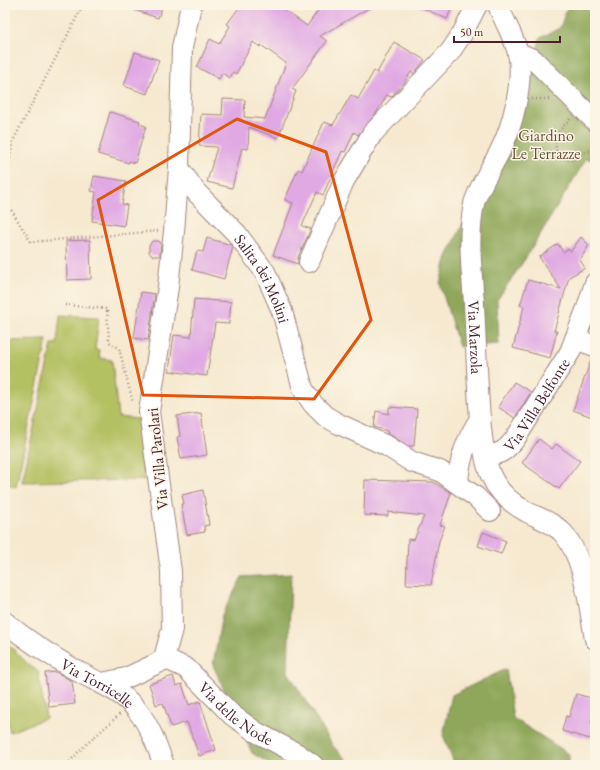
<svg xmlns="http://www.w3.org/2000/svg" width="600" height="770" font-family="'EB Garamond',serif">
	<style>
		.green { fill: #b4c164; stroke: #7f7048 }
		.forest { fill: #8fa75a; stroke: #6c6342 }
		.building { fill: #e0a9e4 }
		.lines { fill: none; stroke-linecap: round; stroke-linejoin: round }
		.minor-casing { stroke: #a0847e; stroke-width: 22 }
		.path { stroke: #a0847e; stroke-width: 2.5; stroke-dasharray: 1 3; stroke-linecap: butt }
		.minor { stroke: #fff; stroke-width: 20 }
		.marked { fill: none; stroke: #e0560e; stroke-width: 3; stroke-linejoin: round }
		.labels { text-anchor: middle; stroke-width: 3; stroke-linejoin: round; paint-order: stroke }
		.park-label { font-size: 16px; fill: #6a503c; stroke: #fcf5e5 }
		.street-label { font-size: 16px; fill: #4a1f2b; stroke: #fcf5e5 }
	</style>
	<rect width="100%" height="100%" fill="#fcf5e5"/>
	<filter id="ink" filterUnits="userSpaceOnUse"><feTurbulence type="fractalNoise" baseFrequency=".025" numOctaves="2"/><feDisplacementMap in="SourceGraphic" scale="8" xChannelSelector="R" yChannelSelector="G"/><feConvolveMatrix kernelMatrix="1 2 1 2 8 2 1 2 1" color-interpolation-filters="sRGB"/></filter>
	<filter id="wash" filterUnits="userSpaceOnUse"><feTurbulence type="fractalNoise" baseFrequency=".012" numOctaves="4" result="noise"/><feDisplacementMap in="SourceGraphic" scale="16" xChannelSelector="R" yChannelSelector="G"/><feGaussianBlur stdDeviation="0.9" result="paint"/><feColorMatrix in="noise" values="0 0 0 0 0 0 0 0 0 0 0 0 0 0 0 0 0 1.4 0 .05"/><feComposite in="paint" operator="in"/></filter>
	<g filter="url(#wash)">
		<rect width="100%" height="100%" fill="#f6e9d0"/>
		<g class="green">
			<polygon points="60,315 99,317 95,349 99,350 100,358 112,360 118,417 139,419 144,480 22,482 52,344 57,344"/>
			<polygon points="47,340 16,487 5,483 5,341"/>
			<polygon points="5,641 30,666 38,671 46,718 10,732 5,709"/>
		</g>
		<g class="forest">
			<polygon points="568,5 595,5 595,160 586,159 527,256 497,300 499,344 459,347 440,284 446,259 528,87 540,38 560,28"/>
			<polygon points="291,574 288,672 333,746 352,765 272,765 252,753 213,665 222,615 242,577"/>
			<polygon points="506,669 513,718 569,754 569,765 455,765 443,735 452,695"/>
		</g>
		<g id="blocks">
			<g class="building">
				<polygon points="126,5 163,5 158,18 125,7"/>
				<polygon points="241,5 277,5 307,26 322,5 374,5 320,36 327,41 292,89 296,91 278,138 249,127 248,149 242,148 232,188 207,182 217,147 199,146 201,114 222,115 223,99 245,100 244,117 265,119 286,63 261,45 260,47 253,42 236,74 233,72 230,78 222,73 219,79 197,67 210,39 219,44 230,26 227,24"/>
				<polygon points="416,5 453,5 447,19"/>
				<polygon points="394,42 425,60 421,65 414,74 411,72 404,83 391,97 387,95 377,112 358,135 354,132 345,152 342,151 323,195 317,192 302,226 311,229 298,257 298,264 273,255 293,203 285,200 298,169 302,171 324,122 333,125 351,95 358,99 374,71 377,73"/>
				<polygon points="135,52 159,60 147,94 124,86"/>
				<polygon points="110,112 140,121 139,124 146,126 135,163 129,161 129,163 98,154"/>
				<polygon points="94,176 126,181 122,204 127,205 124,226 92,221 96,192 91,191"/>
				<polygon points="581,237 589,245 580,260 585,268 569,277 554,331 557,331 550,358 513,348 524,306 520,305 528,280 561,289 539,257 558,244 563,252 568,249 571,251"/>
				<polygon points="207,238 231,245 233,247 224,279 192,270 197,251 203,252"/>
				<polygon points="90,240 91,279 67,280 66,241"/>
				<polygon points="152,241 159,241 161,244 160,256 152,256 149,252 149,246"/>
				<polygon points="141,292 155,294 148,340 134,338"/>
				<polygon points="194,299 231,302 229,324 215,323 207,376 169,371 174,335 191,337"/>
				<polygon points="592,357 595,357 595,418 573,410"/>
				<polygon points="514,382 531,392 515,418 498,407"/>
				<polygon points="389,407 417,409 414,446 408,446 387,433 387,431 374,427 376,411 389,414"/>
				<polygon points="201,413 207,455 181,459 177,437 180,436 177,416"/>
				<polygon points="539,439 552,449 556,444 580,461 559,489 522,463"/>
				<polygon points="365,480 433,482 451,493 440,525 445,526 439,541 431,585 406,584 408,539 414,540 424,516 388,512 388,516 364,515"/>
				<polygon points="203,490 209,525 204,526 205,532 187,535 181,504 184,504 182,495"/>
				<polygon points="483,532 506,541 501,554 478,546"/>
				<polygon points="56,672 72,681 75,704 49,707 45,673"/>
				<polygon points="173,676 176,686 182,684 189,705 200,701 216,750 199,756 187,722 171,727 163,703 156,705 149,684"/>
				<polygon points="576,694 595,699 595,708 591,723 594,724 590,739 562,731 566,716 569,717"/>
			</g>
		</g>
	</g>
	<g filter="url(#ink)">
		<use href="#blocks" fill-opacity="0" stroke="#a0847e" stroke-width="1"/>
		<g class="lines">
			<defs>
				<g id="minor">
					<path id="s1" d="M498 5C504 21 514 37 518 53 524 81 513 126 500 151 493 165 477 190 474 204 467 237 472 271 474 304 476 342 477 381 480 419 485 462 486 490 527 512 539 518 554 523 563 533 585 558 589 607 595 639"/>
					<polyline points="518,53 533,59 595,121"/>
					<path id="s2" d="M179 168 196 192 237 234 265 272 282 311 303 389 313 404 325 416 339 424 387 446 412 462 440 471 458 484C459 460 467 438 480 419"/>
					<polyline points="309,262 344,181 372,134 450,52 462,34 477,5"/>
					<polyline points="575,339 595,346"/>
					<path id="s3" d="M485 454C500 456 506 450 515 439L570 352 587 308 595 283"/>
					<polyline points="458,484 476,497 490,511"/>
					<path id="s4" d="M5 622C27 641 53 657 79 672 99 683 122 691 137 710 150 726 157 746 164 765"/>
					<path id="s5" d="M164 658 186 668 232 715 256 732 296 753 313 765"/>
					<polyline points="102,683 126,678 158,663 164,658 172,629 171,571 149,412 168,287 174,231 179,168 182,48 191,5"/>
				</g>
			</defs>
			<use href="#minor" class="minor-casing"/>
			<g class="path">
				<polyline points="532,99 549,99"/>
				<path d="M570 119C558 133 553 134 557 154L571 161C578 154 585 151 595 150"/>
				<polyline points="595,180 593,185 595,204"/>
				<polyline points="5,186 13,141 83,5"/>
				<polyline points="5,200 31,242 158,231"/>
				<polyline points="65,305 107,309 109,342 119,348 133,403"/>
				<polyline points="67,765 79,751 120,714"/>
			</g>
			<use href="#minor" class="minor"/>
		</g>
	</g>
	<path class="marked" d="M237 119 326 152 371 320 314 399 143 395 98 200Z"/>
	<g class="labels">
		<g class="park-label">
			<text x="546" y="141">Giardino<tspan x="546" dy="18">Le Terrazze</tspan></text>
		</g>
		<g class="street-label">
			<text dy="6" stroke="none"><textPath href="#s2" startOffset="140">Salita dei Molini</textPath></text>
			<text dy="6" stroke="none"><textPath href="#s1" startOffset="346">Via Marzola</textPath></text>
			<text dy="6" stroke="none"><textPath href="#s3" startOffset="76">Via Villa Belfonte</textPath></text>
			<text transform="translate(157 459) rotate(-96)" y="6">Via Villa Parolari</text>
			<text dy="6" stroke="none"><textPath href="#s4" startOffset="111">Via Torricelle</textPath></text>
			<text dy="6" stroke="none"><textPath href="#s5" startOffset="92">Via delle Node</textPath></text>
		</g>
	</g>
	<rect width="600" height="770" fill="none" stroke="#fcf5e5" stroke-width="20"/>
	<path d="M454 36v6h106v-6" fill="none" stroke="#4a1f2b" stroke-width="2"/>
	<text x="460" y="36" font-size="12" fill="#4a1f2b" stroke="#fcf5e5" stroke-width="3" paint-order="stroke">50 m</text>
</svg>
